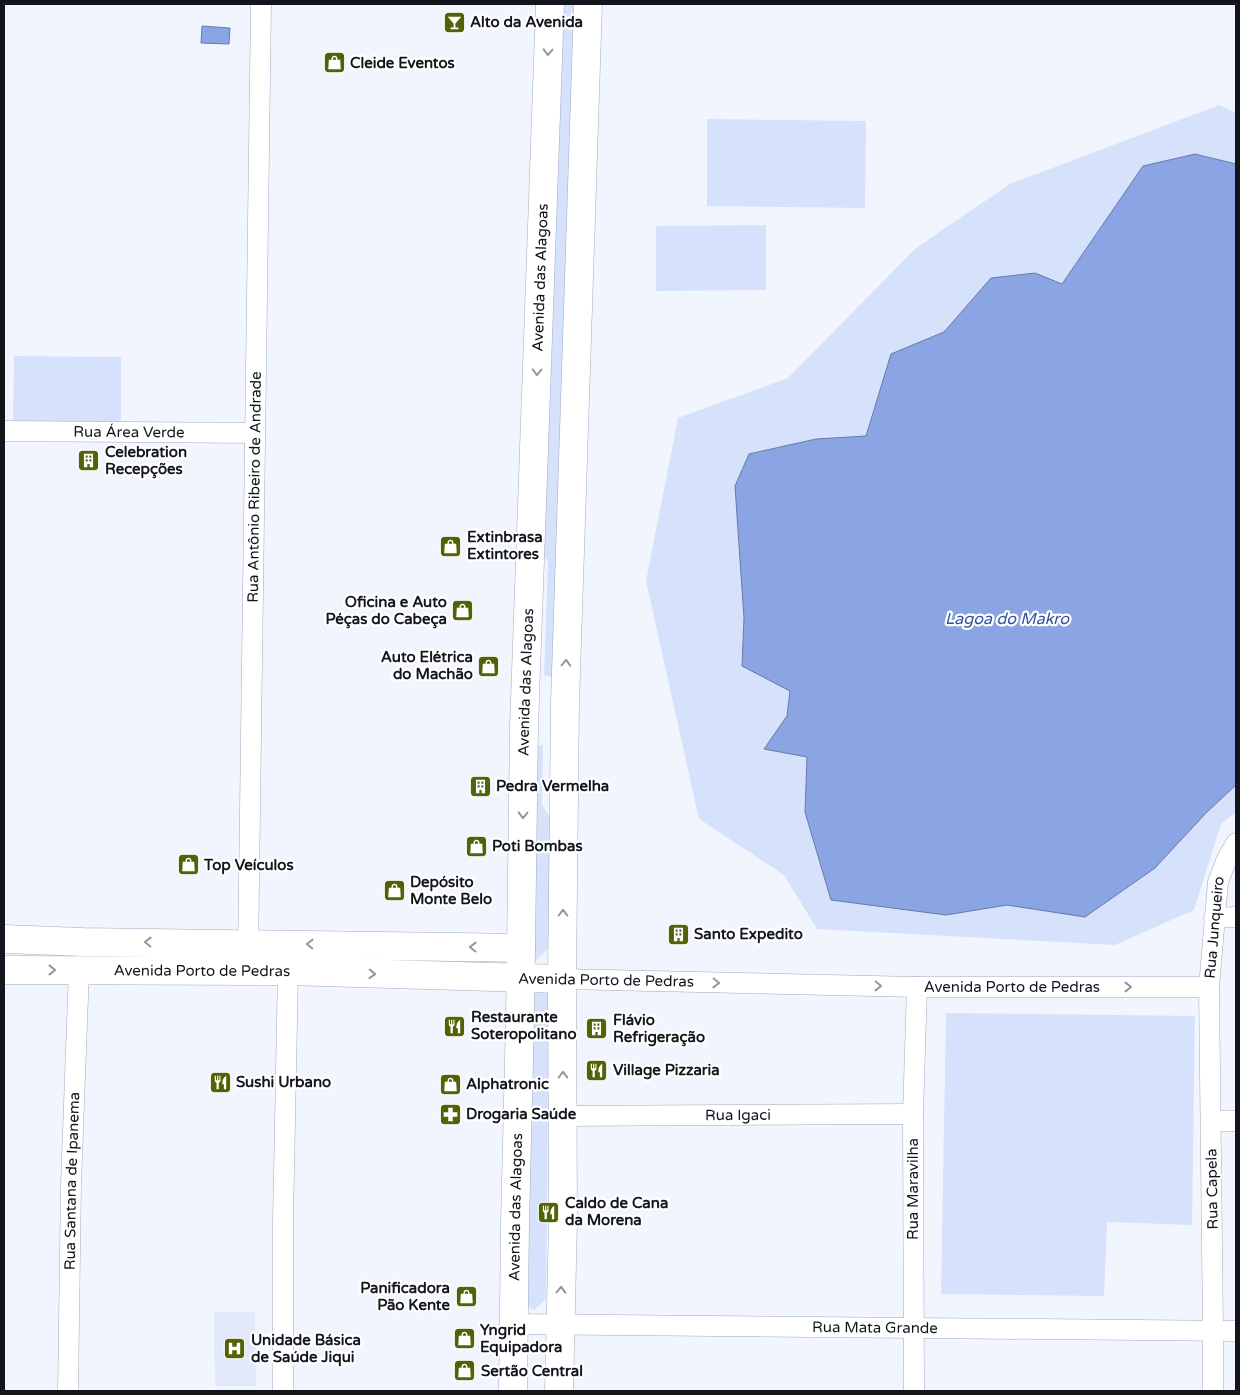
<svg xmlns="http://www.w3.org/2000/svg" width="1240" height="1395" font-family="'Varela Round',sans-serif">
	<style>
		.built { fill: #e2e9fa }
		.green { fill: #d6e2fc }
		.water { fill: #8ba5e4; stroke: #677aa8 }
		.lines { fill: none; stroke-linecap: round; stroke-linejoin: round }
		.street-casing { stroke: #a1a9be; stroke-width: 21 }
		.secondary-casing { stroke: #a1a9be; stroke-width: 29 }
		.street { stroke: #fff; stroke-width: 20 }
		.secondary { stroke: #fff; stroke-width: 28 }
		.oneway { stroke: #949699 }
		.labels { text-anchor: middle; stroke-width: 4.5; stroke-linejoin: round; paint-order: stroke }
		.poi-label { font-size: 15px; font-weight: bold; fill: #12151c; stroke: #fff; text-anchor: start }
		.street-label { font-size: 15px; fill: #12151c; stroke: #fff }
		.water-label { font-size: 16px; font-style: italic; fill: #36519c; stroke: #fff }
	</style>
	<rect width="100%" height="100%" fill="#f1f5fe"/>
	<polygon class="built" points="214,1312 255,1312 256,1386 215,1386"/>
	<g class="green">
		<polygon points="559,4 582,4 552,677 544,675 548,561 539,551"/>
		<polygon points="1219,105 1236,113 1236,812 1221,824 1194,910 1115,945 817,929 784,875 699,819 646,581 678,418 788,378 916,248 1010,184"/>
		<polygon points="707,119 866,121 865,208 707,206"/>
		<polygon points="766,225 766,290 656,291 656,226"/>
		<polygon points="14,356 121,357 121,423 13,422"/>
		<polygon points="543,745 542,805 553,822 551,946 530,966 535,746"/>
		<polygon points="529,990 549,992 546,1299 534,1310 523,1303"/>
		<polygon points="946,1013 1195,1016 1192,1225 1107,1222 1104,1296 941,1294"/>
	</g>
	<g class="water">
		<polygon points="202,26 230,28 229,44 201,43"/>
		<polygon points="1195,154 1236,164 1236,785 1206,813 1155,868 1085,917 1007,905 946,915 831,900 805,812 807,757 764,749 787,716 790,691 742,666 744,618 735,486 749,454 816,439 866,436 891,354 944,332 991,278 1035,273 1062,284 1143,166"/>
	</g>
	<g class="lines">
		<defs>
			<g id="street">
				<path id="s1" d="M4 431 255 433"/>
				<polyline points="1214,918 1236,917"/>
				<path id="s2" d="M248 957 261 4"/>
				<path id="s3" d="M562 979 917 987H1209"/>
				<path id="s4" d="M563 1116 913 1114"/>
				<polyline points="1211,1121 1236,1121"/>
				<path id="s5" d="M514 1324 1236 1331"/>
				<path id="s6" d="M68 1391 71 1184 79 970"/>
				<polyline points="283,1391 283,1222 288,971"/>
				<polyline points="914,1391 913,1114 917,987"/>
				<path id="s7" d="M1213 1391V1331L1209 987 1218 882 1226 861 1236 843"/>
			</g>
			<g id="secondary">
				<polyline points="4,939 82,942 521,948"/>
				<path id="s8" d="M4 970 288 971 562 979"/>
				<path id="s9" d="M513 1391 515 1223 520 1020 524 727 550 4"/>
				<polyline points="559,1391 563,1221 562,979 565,703 588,4"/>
			</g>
		</defs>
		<use href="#street" class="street-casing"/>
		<use href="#secondary" class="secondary-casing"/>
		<use href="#street" class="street"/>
		<use href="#secondary" class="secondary"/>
	</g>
	<defs><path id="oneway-chevron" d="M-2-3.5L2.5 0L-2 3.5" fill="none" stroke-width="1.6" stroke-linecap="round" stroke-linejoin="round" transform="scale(1.25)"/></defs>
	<g class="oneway">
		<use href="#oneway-chevron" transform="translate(548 52) rotate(92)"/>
		<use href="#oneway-chevron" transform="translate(537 372) rotate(92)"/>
		<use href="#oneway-chevron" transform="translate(566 663) rotate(-88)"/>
		<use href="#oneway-chevron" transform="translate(523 815) rotate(91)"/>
		<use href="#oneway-chevron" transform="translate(563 913) rotate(-90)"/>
		<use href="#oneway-chevron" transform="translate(148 942) rotate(-179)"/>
		<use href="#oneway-chevron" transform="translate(310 944) rotate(-179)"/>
		<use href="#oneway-chevron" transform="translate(473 947) rotate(-179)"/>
		<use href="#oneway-chevron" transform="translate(52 970)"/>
		<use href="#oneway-chevron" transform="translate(372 974) rotate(2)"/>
		<use href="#oneway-chevron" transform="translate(716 983) rotate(1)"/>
		<use href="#oneway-chevron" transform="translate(878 986) rotate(1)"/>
		<use href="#oneway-chevron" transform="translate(1128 987)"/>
		<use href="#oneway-chevron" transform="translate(563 1075) rotate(-90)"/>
		<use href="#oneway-chevron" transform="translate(561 1290) rotate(-89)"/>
	</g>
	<defs>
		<symbol id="bar-square" viewBox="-11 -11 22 22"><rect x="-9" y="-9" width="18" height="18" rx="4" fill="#526206" stroke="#fff"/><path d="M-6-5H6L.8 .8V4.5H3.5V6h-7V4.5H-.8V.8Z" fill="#fff"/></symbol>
		<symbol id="shop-square" viewBox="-11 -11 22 22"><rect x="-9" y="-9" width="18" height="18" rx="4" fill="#526206" stroke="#fff"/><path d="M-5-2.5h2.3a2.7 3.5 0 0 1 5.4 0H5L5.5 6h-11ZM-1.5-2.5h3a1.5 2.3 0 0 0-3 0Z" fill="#fff"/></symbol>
		<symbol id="building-square" viewBox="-11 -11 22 22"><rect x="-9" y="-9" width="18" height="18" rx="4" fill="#526206" stroke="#fff"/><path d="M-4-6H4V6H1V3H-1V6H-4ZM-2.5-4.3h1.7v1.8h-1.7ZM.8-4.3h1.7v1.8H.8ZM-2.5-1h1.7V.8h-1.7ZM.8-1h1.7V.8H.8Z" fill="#fff"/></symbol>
		<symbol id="restaurant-square" viewBox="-11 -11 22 22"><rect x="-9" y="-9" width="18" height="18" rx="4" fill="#526206" stroke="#fff"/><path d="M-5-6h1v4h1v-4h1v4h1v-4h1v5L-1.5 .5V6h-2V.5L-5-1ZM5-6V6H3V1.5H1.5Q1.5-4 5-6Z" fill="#fff"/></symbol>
		<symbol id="pharmacy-square" viewBox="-11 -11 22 22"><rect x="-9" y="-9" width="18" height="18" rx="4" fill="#526206" stroke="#fff"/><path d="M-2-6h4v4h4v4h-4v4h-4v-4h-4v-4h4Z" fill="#fff"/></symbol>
		<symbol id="hospital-square" viewBox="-11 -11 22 22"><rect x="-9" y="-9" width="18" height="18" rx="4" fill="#526206" stroke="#fff"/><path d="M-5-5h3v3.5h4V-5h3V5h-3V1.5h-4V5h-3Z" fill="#fff"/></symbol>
	</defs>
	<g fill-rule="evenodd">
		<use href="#bar-square" x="442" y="10" width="25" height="25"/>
		<use href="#shop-square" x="322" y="50" width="25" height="25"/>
		<use href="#building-square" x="76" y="448" width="25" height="25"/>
		<use href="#shop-square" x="438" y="534" width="25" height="25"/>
		<use href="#shop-square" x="450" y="598" width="25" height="25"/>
		<use href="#shop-square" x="476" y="654" width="25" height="25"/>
		<use href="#building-square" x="468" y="774" width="25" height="25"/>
		<use href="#shop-square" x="464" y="834" width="25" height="25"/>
		<use href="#shop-square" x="176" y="852" width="25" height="25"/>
		<use href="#shop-square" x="382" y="878" width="25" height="25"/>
		<use href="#building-square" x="666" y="922" width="25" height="25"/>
		<use href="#restaurant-square" x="442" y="1014" width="25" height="25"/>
		<use href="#building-square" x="584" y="1016" width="25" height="25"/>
		<use href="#restaurant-square" x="584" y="1058" width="25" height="25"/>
		<use href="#restaurant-square" x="208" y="1070" width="25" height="25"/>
		<use href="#shop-square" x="438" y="1072" width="25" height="25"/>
		<use href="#pharmacy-square" x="438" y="1102" width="25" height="25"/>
		<use href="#restaurant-square" x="536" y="1200" width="25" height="25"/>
		<use href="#shop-square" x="454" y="1284" width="25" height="25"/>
		<use href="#shop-square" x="452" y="1326" width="25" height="25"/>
		<use href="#hospital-square" x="222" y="1336" width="25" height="25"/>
		<use href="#shop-square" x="452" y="1358" width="25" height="25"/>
	</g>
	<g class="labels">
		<g class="poi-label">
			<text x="470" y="27">Alto da Avenida</text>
			<text x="350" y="68">Cleide Eventos</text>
			<text x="105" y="457">Celebration<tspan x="105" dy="17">Recepções</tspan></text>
			<text x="467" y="542">Extinbrasa<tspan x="467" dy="17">Extintores</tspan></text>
			<text x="447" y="607" text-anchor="end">Oficina e Auto<tspan x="447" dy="17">Péças do Cabeça</tspan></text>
			<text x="473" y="662" text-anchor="end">Auto Elétrica<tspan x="473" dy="17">do Machão</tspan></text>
			<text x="496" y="791">Pedra Vermelha</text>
			<text x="492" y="851">Poti Bombas</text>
			<text x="204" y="870">Top Veículos</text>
			<text x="410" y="887">Depósito<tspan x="410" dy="17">Monte Belo</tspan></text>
			<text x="694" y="939">Santo Expedito</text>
			<text x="471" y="1022">Restaurante<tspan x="471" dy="17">Soteropolitano</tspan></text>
			<text x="613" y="1025">Flávio<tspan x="613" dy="17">Refrigeração</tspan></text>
			<text x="613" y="1075">Village Pizzaria</text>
			<text x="236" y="1087">Sushi Urbano</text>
			<text x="466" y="1089">Alphatronic</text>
			<text x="466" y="1119">Drogaria Saúde</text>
			<text x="565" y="1208">Caldo de Cana<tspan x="565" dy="17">da Morena</tspan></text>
			<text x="450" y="1293" text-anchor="end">Panificadora<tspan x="450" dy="17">Pão Kente</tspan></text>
			<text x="480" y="1335">Yngrid<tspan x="480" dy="17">Equipadora</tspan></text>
			<text x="251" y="1345">Unidade Básica<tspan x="251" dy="17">de Saúde Jiqui</tspan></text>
			<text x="481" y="1376">Sertão Central</text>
		</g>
		<g class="street-label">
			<text dy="5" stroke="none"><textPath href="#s9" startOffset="1114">Avenida das Alagoas</textPath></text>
			<text dy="5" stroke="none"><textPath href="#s1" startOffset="125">Rua Área Verde</textPath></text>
			<text dy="5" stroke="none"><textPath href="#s2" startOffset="470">Rua Antônio Ribeiro de Andrade</textPath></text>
			<text dy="5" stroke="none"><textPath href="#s9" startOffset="709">Avenida das Alagoas</textPath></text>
			<text dy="5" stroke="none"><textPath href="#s7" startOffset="464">Rua Junqueiro</textPath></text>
			<text dy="5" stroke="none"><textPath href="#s8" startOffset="198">Avenida Porto de Pedras</textPath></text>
			<text transform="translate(606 980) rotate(1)" y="5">Avenida Porto de Pedras</text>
			<text dy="5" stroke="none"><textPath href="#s3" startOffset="450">Avenida Porto de Pedras</textPath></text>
			<text dy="5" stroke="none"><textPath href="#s4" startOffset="175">Rua Igaci</textPath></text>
			<text dy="5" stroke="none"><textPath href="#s6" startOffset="210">Rua Santana de Ipanema</textPath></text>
			<text transform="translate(913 1189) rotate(-90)" y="5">Rua Maravilha</text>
			<text transform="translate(1212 1189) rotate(-91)" y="5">Rua Capela</text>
			<text dy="5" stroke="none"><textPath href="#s9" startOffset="184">Avenida das Alagoas</textPath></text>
			<text dy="5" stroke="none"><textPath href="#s5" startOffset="361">Rua Mata Grande</textPath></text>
		</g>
		<g class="water-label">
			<text x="1007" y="624">Lagoa do Makro</text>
		</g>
	</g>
	<rect width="1240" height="1395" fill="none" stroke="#12151c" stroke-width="10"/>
</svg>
